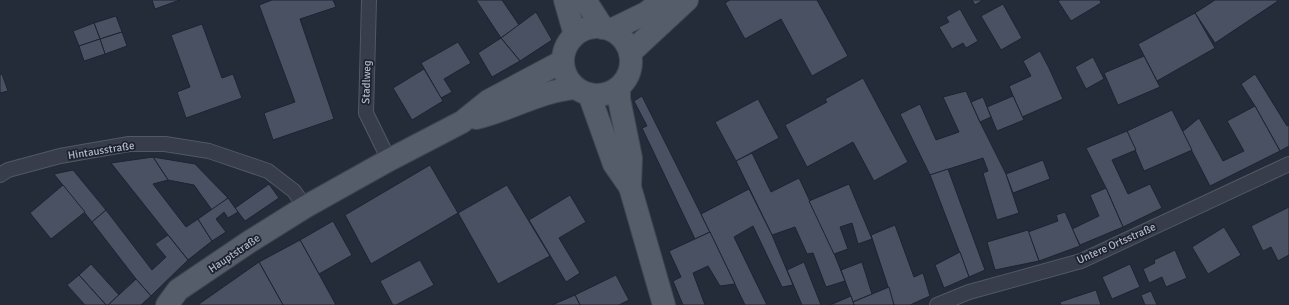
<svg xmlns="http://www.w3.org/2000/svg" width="1289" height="305" font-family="Signika,sans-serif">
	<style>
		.building { fill: #4a5162; stroke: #1e2431 }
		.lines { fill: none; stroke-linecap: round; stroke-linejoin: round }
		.street-casing { stroke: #525865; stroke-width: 16 }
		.primary-casing { stroke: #404653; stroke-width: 24 }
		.street { stroke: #373d4a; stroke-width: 14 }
		.primary { stroke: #555c6a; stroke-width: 22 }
		.labels { text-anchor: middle; stroke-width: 3.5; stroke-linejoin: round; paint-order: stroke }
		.street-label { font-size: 11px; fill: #b2b8c6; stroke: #1c222f }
	</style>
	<rect width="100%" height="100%" fill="#242b39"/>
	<g class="building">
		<polygon points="152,0 180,0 155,9"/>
		<polygon points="272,0 333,0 336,7 300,19 334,119 273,140 264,113 295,102 259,5"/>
		<polygon points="476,0 502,0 519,25 501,38"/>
		<polygon points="730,0 817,0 848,56 812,76 781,19 745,39 725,3"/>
		<polygon points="972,0 983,0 975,5"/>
		<polygon points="1060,0 1100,0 1101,3 1071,21 1058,1"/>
		<polygon points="1215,0 1277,0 1278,1 1215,43 1195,13"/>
		<polygon points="1003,4 1022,38 1001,50 981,16"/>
		<polygon points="960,9 978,41 966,48 963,43 952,49 939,27 949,22 946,17"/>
		<polygon points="536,12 552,40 520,61 501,38"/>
		<polygon points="1195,13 1215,48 1157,81 1138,44"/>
		<polygon points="116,16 122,32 100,39 94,23"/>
		<polygon points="94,23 100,39 79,46 73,31"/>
		<polygon points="202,24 222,78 233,74 242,98 186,118 177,92 190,87 171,35"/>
		<polygon points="122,32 127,46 105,54 100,39"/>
		<polygon points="501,38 520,61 492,77 478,53"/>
		<polygon points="100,39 105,54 84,61 79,46"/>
		<polygon points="458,42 471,63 444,79 452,92 441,98 421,63"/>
		<polygon points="1040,51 1049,68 1063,99 1022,117 1009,86 1031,76 1023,61"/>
		<polygon points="1144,56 1160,87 1118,105 1104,73"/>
		<polygon points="1093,57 1104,79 1086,89 1075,67"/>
		<polygon points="424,69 443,101 412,120 393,88"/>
		<polygon points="2,74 8,91 0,93 0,75"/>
		<polygon points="1255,74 1287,126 1289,125 1289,146 1280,151 1255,106 1241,84"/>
		<polygon points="863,78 908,162 874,181 853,142 807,167 785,125 827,102 825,99"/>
		<polygon points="966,91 980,122 1006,174 1019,213 997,220 983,173 988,171 983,158 930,175 900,114 920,104 936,140 959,132 943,97"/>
		<polygon points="642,96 710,232 695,239 642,128 647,126 634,101"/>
		<polygon points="1013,96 1024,120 997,131 987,107"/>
		<polygon points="983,97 991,117 980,122 971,102"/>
		<polygon points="758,99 779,138 736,161 715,122"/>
		<polygon points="1255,106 1280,151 1210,186 1182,132 1199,118 1223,161 1244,151 1227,121"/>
		<polygon points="1172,110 1192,150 1144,171 1127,131"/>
		<polygon points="1127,131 1136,150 1112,160 1128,194 1150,184 1162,208 1123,227 1106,188 1086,148"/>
		<polygon points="752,153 771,192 799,178 832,248 845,281 826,287 813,253 807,254 795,227 772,235 736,161"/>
		<polygon points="153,157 195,164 228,198 212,210 194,185 168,180"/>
		<polygon points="153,157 168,180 153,184 186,227 198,219 212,241 188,260 111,163"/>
		<polygon points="1043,160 1050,179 1013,193 1006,174"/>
		<polygon points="430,165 458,213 371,264 345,215"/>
		<polygon points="948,169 985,270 969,277 930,175"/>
		<polygon points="73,170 106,210 92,222 54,174"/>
		<polygon points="269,184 279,198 245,221 235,208"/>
		<polygon points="849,184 872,239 858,244 852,223 840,227 848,249 834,254 809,201"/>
		<polygon points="63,185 85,212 51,239 30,213"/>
		<polygon points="507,185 550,256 498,284 458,213"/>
		<polygon points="1106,188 1123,227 1080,245 1072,229 1099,216 1090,195"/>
		<polygon points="749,189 772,235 793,285 782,287 753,226 734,237 767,305 745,305 701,214"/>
		<polygon points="570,195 586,222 559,238 580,273 566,282 529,220"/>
		<polygon points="228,198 238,212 228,218 224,212 216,219 226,232 212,241 198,219"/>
		<polygon points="1289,207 1289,255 1278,261 1271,247 1263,251 1251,226"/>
		<polygon points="106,210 152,270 166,257 155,244 168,235 188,260 151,296 136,279 92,222"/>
		<polygon points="1065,212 1080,246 1039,261 1028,232 1058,221 1056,215"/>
		<polygon points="333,221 352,255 319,274 300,240"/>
		<polygon points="895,225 914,277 923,273 930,296 910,305 894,305 871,235"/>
		<polygon points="1224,227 1241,255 1208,274 1192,247"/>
		<polygon points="1028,230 1039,261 995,270 987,242"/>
		<polygon points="710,232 735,284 720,286 708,266 693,273 705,305 683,305 673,281 681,277 669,251"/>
		<polygon points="300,240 319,274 336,305 283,305 259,262"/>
		<polygon points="1175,250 1187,278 1166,287 1162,277 1149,283 1143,269 1155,263 1154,260"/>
		<polygon points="960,252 969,277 944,288 935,265"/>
		<polygon points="420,260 434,285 396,305 393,305 380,281"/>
		<polygon points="259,262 283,305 199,305 199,304"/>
		<polygon points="804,262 821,305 802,305 787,270"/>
		<polygon points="862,262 872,294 853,302 841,270"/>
		<polygon points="91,264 119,295 108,305 106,305 79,275"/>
		<polygon points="1130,264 1140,287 1112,299 1102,277"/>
		<polygon points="79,275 106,305 85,305 67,285"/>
		<polygon points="616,275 629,300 619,305 580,305 575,295"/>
		<polygon points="136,279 151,296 141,305 108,305"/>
		<polygon points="889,287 894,305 854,305 853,302"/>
		<polygon points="1096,290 1101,305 1061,305 1060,302"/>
		<polygon points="1151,291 1157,305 1145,305 1141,295"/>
		<polygon points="575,295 580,305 552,305"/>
		<polygon points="851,296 854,305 830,305"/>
	</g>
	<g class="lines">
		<defs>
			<g id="street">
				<polyline points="369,0 366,113 389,160"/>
				<polyline points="0,175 8,170 60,156 129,144 165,144 209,151 268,171 294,191 305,207"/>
				<polyline points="937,305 969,292 1081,261 1289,164"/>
			</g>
			<g id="primary">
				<polyline points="565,0 575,35"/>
				<polyline points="585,0 603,28"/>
				<circle cx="597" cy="61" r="34"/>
				<polyline points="611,30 646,13 663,0"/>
				<polyline points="630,53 687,0"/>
				<polyline points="619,88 619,99 631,158 630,187 664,305"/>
				<polyline points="589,94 614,164 630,187"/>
				<path d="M476 118C510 110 540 91 575 88"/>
				<polyline points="167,305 178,290 249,242 305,207 389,160 462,122 488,101 563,61"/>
			</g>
		</defs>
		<use href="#street" class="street-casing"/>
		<use href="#primary" class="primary-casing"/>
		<use href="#street" class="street"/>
		<use href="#primary" class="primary"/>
	</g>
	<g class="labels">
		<g class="street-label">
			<text transform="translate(366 82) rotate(-88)" y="4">Stadlweg</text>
			<text transform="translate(101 150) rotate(-9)" y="4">Hintausstraße</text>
			<text transform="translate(1116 243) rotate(-24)" y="4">Untere Ortsstraße</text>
			<text transform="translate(234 253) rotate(-34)" y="4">Hauptstraße</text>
		</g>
	</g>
</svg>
